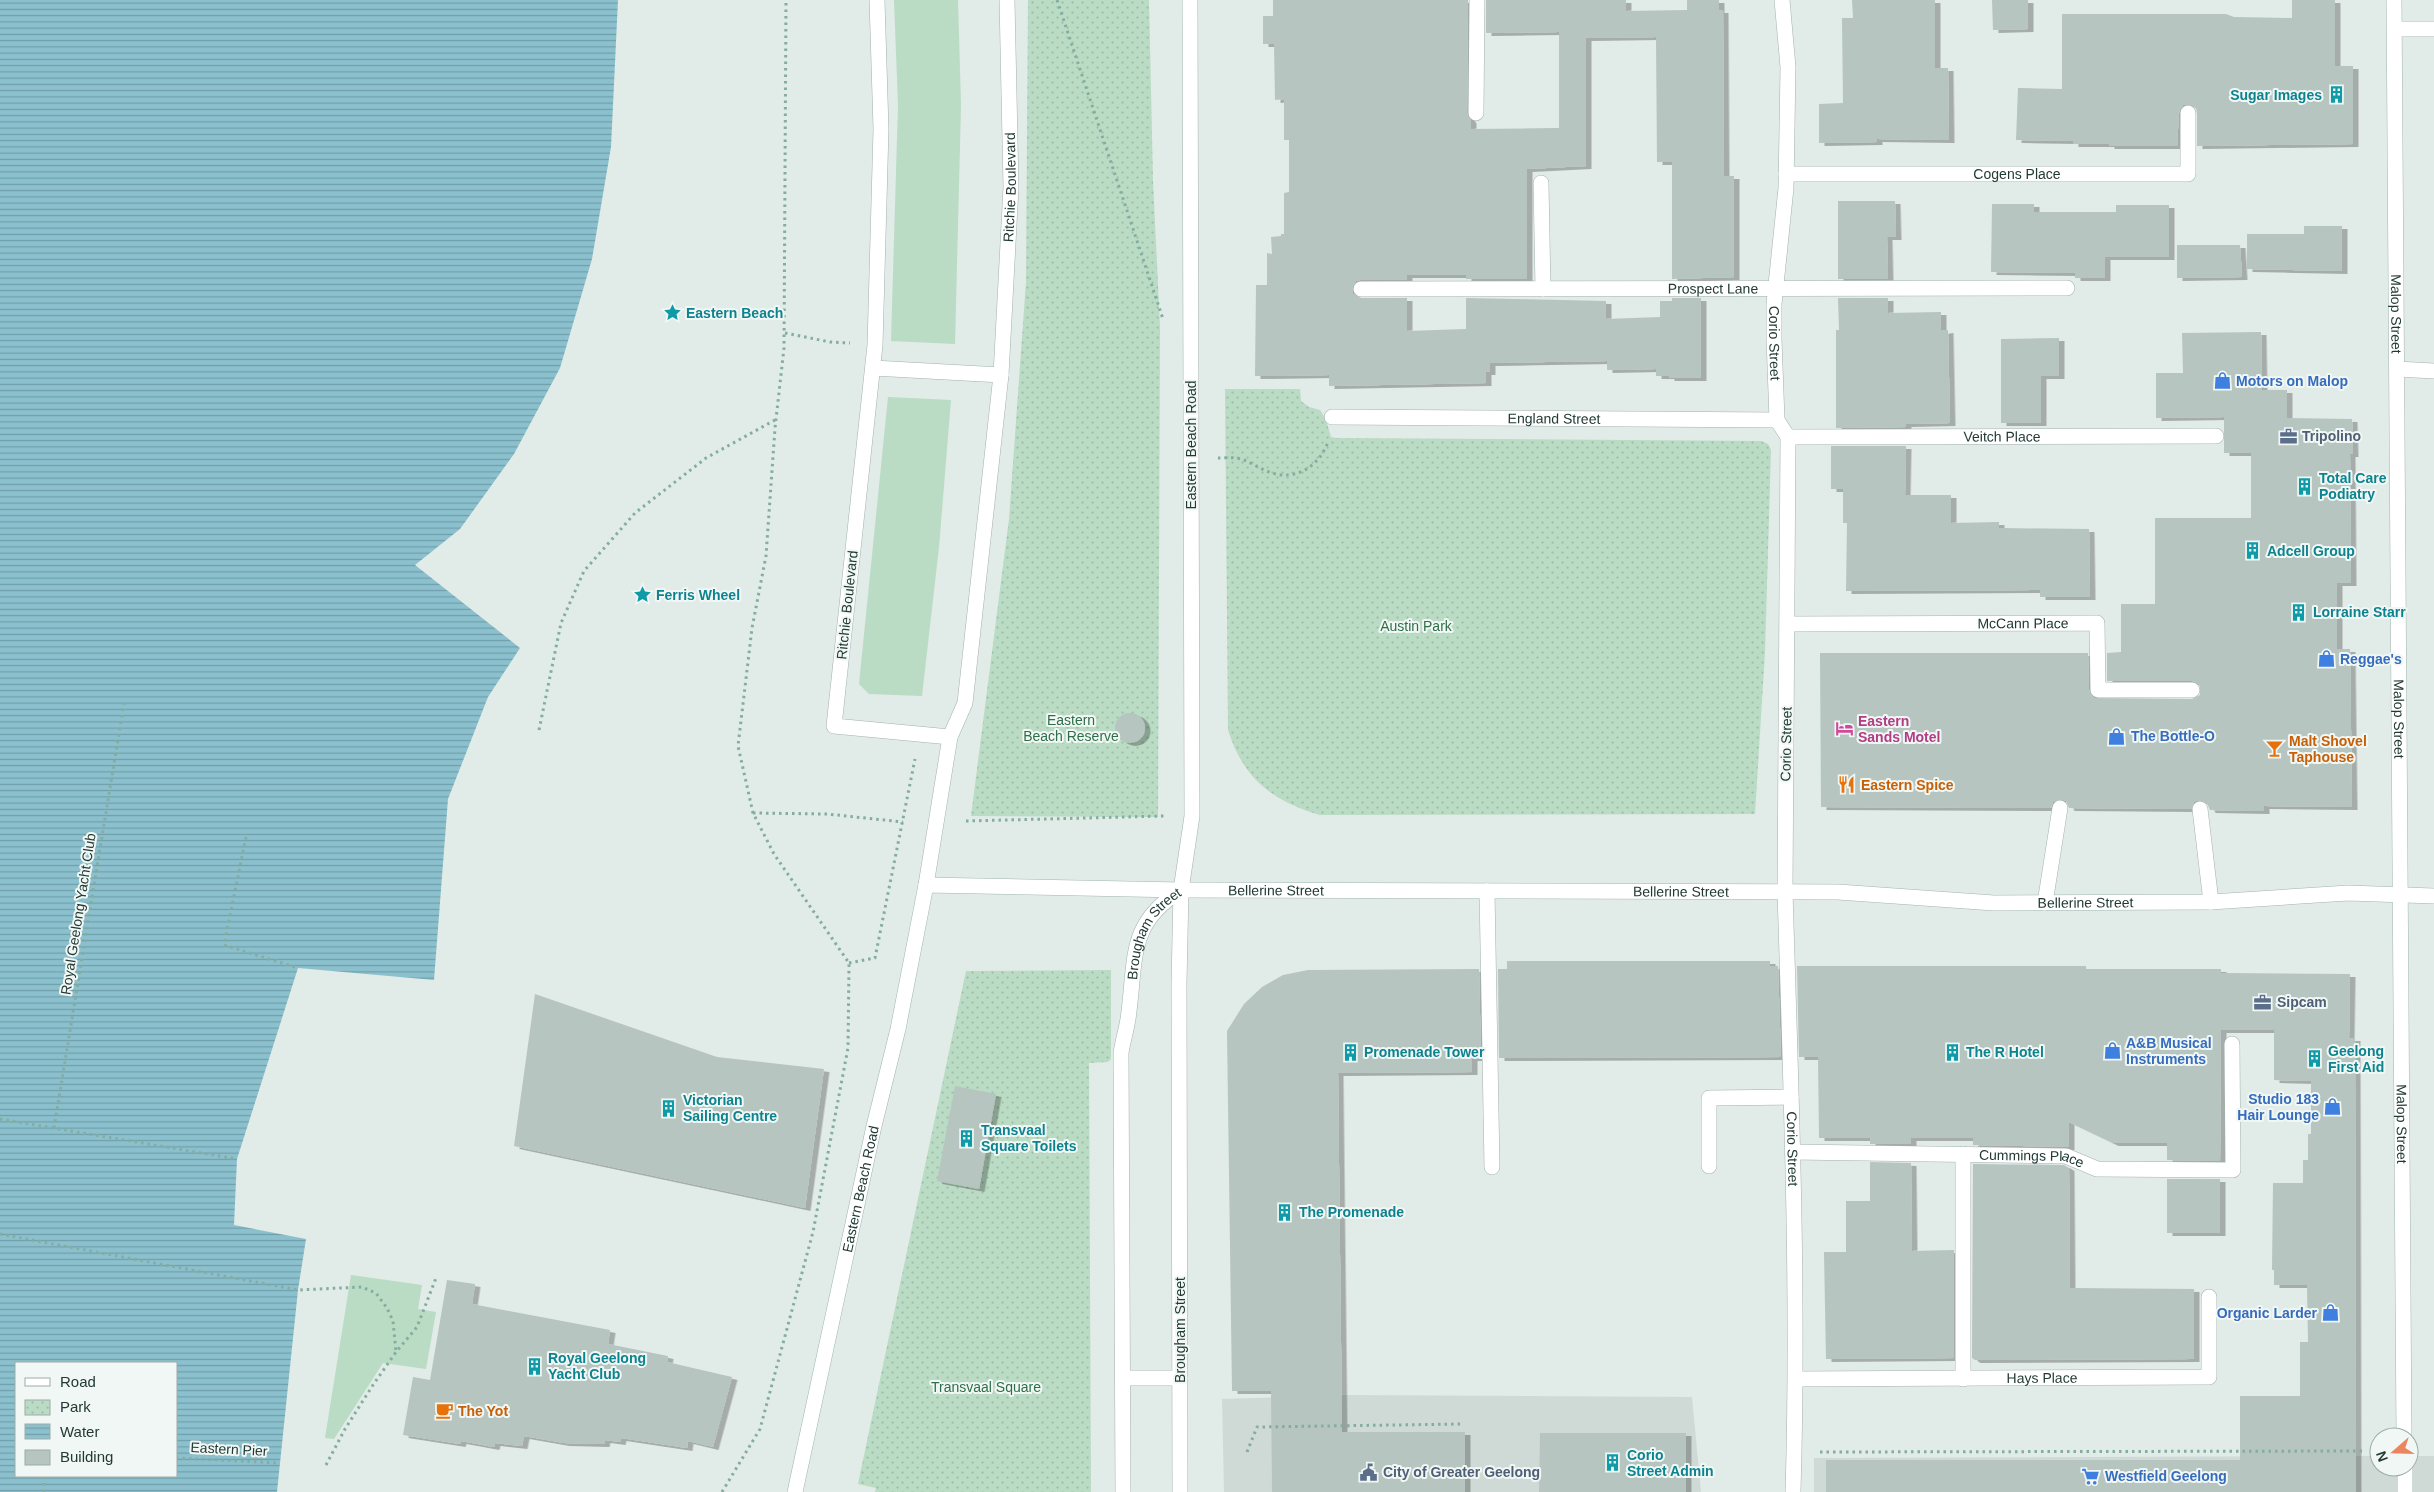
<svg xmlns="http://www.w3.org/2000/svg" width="2434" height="1492" font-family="Arial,sans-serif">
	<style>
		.built { fill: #cfdad6 }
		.green { fill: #badbc4 }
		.park { fill: url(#park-dots) }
		.water { fill: url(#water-rules); fill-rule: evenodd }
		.building { fill: #b6c5c0; filter: url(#shadow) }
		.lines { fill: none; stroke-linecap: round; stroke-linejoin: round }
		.lane-casing { stroke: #a4b2ae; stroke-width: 16 }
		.street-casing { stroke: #a4b2ae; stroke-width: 16 }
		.secondary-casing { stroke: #a0b6af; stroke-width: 16 }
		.path { stroke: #83ada1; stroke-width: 3; stroke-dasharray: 2.5 4; stroke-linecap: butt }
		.lane { stroke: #fff; stroke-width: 15 }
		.street { stroke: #fff; stroke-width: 15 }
		.secondary { stroke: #fff; stroke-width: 15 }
		.labels { text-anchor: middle; stroke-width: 4; stroke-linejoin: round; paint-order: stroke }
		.culture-label { font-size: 14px; font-weight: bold; fill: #0d838f; stroke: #f1f7f4; text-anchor: start }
		.street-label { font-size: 14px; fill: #223a35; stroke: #f1f7f4 }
		.shop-label { font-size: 14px; font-weight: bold; fill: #366cbe; stroke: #f1f7f4; text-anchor: start }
		.service-label { font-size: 14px; font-weight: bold; fill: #4e5e75; stroke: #f1f7f4; text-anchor: start }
		.park-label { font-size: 14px; fill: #2e6f49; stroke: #f1f7f4 }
		.hotel-label { font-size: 14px; font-weight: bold; fill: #b23c85; stroke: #f1f7f4; text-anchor: start }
		.food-label { font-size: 14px; font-weight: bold; fill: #c56008; stroke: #f1f7f4; text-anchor: start }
	</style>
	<defs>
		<pattern id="park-dots" width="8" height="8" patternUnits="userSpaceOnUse" patternTransform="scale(1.25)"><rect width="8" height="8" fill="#badbc4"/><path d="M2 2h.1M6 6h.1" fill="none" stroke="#a0bda9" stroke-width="1.8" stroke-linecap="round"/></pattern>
		<pattern id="water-rules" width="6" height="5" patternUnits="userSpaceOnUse" patternTransform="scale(1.25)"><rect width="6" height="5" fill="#8bc1ce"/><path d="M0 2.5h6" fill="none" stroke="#719ea8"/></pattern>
		<filter id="shadow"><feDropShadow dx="5.5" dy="3" stdDeviation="0" flood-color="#0004"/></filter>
	</defs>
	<rect width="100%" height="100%" fill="#e1ebe7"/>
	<g class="built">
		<polygon points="1348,1395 1692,1397 1701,1492 1224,1492 1222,1399"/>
		<polygon points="2379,1456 2379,1467 2409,1467 2409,1456 2434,1456 2434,1492 1814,1492 1814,1458"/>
	</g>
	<g class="green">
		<polygon points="894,0 958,0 961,106 955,344 891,341 898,105"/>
		<polygon points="888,397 951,400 939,547 922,696 869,694 859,684"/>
		<polygon points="351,1275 422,1285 418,1309 436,1312 426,1369 383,1363 334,1439 325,1438"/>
	</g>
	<g class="park">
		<polygon points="1028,0 1149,0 1153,181 1160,327 1158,817 971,816 1009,519 1026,282"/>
		<path d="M1225 389H1300L1301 401 1309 407 1320 410 1326 420 1331 437 1336 438 1761 441 1768 444 1771 450 1765 652 1755 814 1320 815C1272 801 1243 778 1228 730Z"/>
		<polygon points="1111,970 1111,1059 1108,1062 1089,1063 1091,1492 875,1492 876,1488 858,1484 966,971"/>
	</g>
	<path class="water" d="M0 0H618L611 147 592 259 560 368 514 454 460 529 415 565 520 648 488 697 448 799 434 980 298 968 237 1159 234 1225 306 1239 298 1290 277 1492H0ZM16 1363H176V1476H16Z"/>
	<g class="building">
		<polygon points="1273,0 1468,0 1467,113 1471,121 1471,129 1559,128 1559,32 1486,33 1486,0 1626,0 1626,11 1687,10 1687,0 1719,0 1719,10 1723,10 1724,176 1734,176 1734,277 1672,279 1672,162 1657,162 1656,37 1586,38 1586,166 1527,169 1527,279 1466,279 1466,275 1407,275 1407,280 1360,280 1356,281 1352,289 1353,294 1361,298 1407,298 1407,331 1466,329 1466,298 1606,301 1606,319 1660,317 1660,301 1672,301 1672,298 1701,298 1701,378 1669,378 1669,376 1656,376 1656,369 1607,370 1607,361 1490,363 1490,372 1486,372 1486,383 1329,386 1329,375 1255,376 1256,285 1267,285 1267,253 1272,254 1271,237 1281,236 1281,234 1284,234 1284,193 1289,192 1289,140 1284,140 1284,99 1275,100 1274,44 1263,44 1263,16 1273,16"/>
		<polygon points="1852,0 1935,0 1935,68 1948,68 1949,140 1877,139 1877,142 1819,143 1819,104 1843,103 1842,18 1853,18"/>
		<polygon points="1992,0 2028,0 2028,29 1993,30"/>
		<polygon points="2292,0 2335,0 2335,66 2353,66 2353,144 2197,146 2197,113 2196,108 2188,104 2183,105 2179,113 2177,146 2109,146 2109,144 2073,144 2073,141 2016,140 2018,88 2062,89 2062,14 2226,14 2234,17 2292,18"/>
		<polygon points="1838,201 1895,201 1896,237 1887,237 1888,279 1838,279"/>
		<polygon points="1992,204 2034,204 2034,212 2116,212 2116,205 2169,205 2169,257 2105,257 2105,278 2075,278 2075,273 1991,272"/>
		<polygon points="2304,226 2342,226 2342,271 2247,269 2247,234 2304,234"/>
		<polygon points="2177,245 2240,245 2242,277 2177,278"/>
		<polygon points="1838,298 1888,298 1888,313 1941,312 1941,331 1948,330 1950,423 1906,424 1906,427 1836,428 1836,330 1839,330"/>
		<polygon points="2261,332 2262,390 2287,390 2287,418 2352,419 2353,454 2350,454 2351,583 2337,583 2337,649 2350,649 2352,807 2264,806 2264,811 2210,810 2207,803 2199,800 2194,802 2191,809 2069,808 2066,801 2061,799 2053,802 2051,808 2036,808 1821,807 1820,653 2088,653 2089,690 2094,698 2192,699 2200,695 2200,686 2192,681 2107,681 2107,653 2121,652 2121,604 2155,604 2155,518 2251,518 2251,453 2224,453 2224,417 2156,418 2156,373 2183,373 2182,333"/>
		<polygon points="2059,338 2059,376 2041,376 2041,423 2001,423 2001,339"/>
		<polygon points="1831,446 1906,446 1905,495 1951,495 1951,523 1999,522 1999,528 2089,529 2090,597 2040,597 2040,590 1846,591 1847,523 1843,523 1843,489 1831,489"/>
		<circle cx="1130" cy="728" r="15"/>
		<polygon points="1507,961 1770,961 1770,966 1778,966 1781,1057 1499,1058 1498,969 1507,969"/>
		<polygon points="1797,966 2086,966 2086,969 2221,969 2221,973 2350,974 2349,1038 2355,1038 2356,1492 1826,1492 1826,1460 2240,1460 2240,1396 2300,1396 2300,1342 2308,1342 2307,1285 2274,1285 2274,1270 2272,1270 2273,1183 2303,1183 2303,1160 2308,1160 2308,1134 2311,1134 2311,1081 2274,1080 2274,1030 2221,1030 2220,1161 2167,1160 2167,1143 2113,1143 2069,1122 2069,1147 1973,1145 1973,1138 1911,1138 1911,1144 1870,1144 1870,1138 1819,1138 1818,1057 1799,1057"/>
		<polygon points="1479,969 1481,1058 1472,1058 1472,1072 1338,1073 1342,1432 1465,1432 1465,1492 1272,1492 1271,1391 1232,1391 1227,1031 1244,1004 1262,987 1283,975 1308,970"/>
		<polygon points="535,994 717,1057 824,1069 805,1208 514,1146"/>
		<polygon points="955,1086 996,1094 979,1189 937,1181"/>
		<polygon points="1870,1162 1911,1163 1912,1251 1954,1250 1954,1358 1826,1359 1824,1252 1846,1252 1846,1201 1870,1201"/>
		<polygon points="1973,1164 2064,1165 2069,1168 2070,1288 2194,1289 2194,1359 1975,1360 1972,1358"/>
		<rect x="2167" y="1179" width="53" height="54"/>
		<polygon points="447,1280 475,1284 472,1304 610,1330 608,1344 668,1356 667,1362 732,1377 713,1447 688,1441 687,1448 621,1438 620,1442 605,1440 604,1444 564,1443 524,1436 522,1446 495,1443 494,1447 461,1441 460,1444 403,1435 413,1377 430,1380"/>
		<polygon points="1540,1433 1686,1433 1686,1492 1539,1492"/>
	</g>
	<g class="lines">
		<defs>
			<g id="lane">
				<polyline points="877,0 881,129 875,345 834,726 950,737"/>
				<polyline points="1476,113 1477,0"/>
				<path id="s1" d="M1786 174H2188V113"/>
				<polyline points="1541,183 1543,289"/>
				<path id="s2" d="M1361 289 2067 288"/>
				<polyline points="873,368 1001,375"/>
				<path id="s3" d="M1788 437 2216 436"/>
				<path id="s4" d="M1788 624 2097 623 2098 690H2192"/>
				<polyline points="2200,809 2211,902"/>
				<path id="s5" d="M926 885 950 737 965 703 1001 375 1011 187 1007 0"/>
				<polyline points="1487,891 1492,1167"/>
				<path id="s6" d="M1785 891C1791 1091 1799 1292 1793 1492"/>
				<polyline points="2045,903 2060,808"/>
				<path id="s7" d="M1793 1152 2066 1156 2097 1169 2233 1170 2232 1044"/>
				<polyline points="1963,1154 1963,1379"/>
				<polyline points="1709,1166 1709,1098 1791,1097"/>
				<path id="s8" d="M1796 1379 2209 1377V1297"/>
			</g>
			<g id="street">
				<path id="s9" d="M1782 0 1788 67 1786 188 1774 304V339L1777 420 1788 437 1785 891"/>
				<path id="s10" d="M1332 417 1777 420"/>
				<polyline points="1123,1378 1180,1378"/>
				<path id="s11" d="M1123 1492 1121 1053C1123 1039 1128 1025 1129 1011 1136 955 1129 923 1181 890"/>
				<polyline points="1180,1492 1179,984 1181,890 1192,816 1190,0"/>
			</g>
			<g id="secondary">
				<path id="s12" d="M2394 0 2404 1437"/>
				<polyline points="2395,29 2434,29"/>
				<polyline points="2397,369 2434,371"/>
				<path id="s13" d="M795 1492 874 1126 898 1029 926 885 1181 890 1838 892 1994 903 2211 902 2348 893 2434 896"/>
				<polyline points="2405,1492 2405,1467"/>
			</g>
		</defs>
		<use href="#lane" class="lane-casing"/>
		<use href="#street" class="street-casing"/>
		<use href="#secondary" class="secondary-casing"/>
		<g class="path">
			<polyline points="1057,0 1163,319"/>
			<polyline points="785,333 830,342 850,343"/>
			<path d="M1218 458C1225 458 1234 457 1241 459 1251 462 1260 469 1269 472 1296 482 1319 466 1328 442"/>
			<polyline points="539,730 561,623 584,571 635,513 706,458 775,420"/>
			<polyline points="753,813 827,814 903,822"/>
			<polyline points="966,821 1165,816"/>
			<polyline points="246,837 224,945 298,968"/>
			<polyline points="849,963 875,958 915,759"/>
			<polyline points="0,1119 237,1159"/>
			<polyline points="54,1128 124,703"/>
			<polyline points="0,1234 298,1290 362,1287 376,1293 387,1308 393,1321 396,1352"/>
			<polyline points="1247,1452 1257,1427 1462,1424"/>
			<polyline points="1820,1452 2364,1451"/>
			<polyline points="176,1458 280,1463"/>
			<polyline points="326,1465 345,1429 373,1385 396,1352 417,1327 436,1278"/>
			<polyline points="44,1492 44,1476"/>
			<polyline points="722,1492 760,1429 813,1232 848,1048 849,963 774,854 753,813 738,746 752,628 766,556 775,428 784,348 786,0"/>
		</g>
		<use href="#lane" class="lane"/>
		<use href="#street" class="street"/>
		<use href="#secondary" class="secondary"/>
	</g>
	<defs>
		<symbol id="building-bare" viewBox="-9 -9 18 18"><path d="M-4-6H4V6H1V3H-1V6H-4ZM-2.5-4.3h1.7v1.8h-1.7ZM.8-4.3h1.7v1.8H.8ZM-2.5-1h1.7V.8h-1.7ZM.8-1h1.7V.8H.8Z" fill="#0f9aa8" stroke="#f1f7f4" stroke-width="2.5" paint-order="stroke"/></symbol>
		<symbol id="sight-bare" viewBox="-9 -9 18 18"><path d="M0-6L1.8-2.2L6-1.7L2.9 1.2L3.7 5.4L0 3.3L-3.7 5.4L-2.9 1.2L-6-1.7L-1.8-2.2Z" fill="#0f9aa8" stroke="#f1f7f4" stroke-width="2.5" paint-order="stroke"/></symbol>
		<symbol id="shop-bare" viewBox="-9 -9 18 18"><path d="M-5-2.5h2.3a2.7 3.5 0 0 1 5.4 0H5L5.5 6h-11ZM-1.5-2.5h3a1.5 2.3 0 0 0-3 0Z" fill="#3f7fe0" stroke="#f1f7f4" stroke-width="2.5" paint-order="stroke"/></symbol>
		<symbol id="office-bare" viewBox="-9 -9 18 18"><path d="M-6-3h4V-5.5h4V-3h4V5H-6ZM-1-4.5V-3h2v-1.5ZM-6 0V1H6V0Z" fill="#5c6f8a" stroke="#f1f7f4" stroke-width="2.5" paint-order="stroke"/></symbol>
		<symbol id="hotel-bare" viewBox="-9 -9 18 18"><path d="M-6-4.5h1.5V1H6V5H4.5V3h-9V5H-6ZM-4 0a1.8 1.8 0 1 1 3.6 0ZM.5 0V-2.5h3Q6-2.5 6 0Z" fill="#d1479c" stroke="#f1f7f4" stroke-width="2.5" paint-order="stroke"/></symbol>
		<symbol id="bar-bare" viewBox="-9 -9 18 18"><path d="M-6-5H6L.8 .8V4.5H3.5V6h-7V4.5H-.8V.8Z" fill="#e8710a" stroke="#f1f7f4" stroke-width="2.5" paint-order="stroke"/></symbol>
		<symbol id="restaurant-bare" viewBox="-9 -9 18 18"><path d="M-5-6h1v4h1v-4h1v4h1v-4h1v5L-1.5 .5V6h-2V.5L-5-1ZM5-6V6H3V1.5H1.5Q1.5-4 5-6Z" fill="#e8710a" stroke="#f1f7f4" stroke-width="2.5" paint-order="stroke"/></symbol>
		<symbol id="cafe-bare" viewBox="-9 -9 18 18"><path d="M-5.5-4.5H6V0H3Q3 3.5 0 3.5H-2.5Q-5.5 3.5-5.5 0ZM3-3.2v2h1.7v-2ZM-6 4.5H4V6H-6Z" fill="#e8710a" stroke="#f1f7f4" stroke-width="2.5" paint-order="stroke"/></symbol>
		<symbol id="civic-bare" viewBox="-9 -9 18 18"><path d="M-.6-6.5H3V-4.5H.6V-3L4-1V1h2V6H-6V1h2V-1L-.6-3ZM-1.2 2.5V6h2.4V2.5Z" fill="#5c6f8a" stroke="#f1f7f4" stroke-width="2.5" paint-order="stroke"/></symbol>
		<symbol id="supermarket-bare" viewBox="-9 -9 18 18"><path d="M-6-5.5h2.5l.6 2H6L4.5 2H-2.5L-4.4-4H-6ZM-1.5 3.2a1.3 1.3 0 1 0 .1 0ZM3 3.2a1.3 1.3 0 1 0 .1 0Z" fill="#3f7fe0" stroke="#f1f7f4" stroke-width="2.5" paint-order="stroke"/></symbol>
	</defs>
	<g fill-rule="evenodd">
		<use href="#building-bare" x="2324" y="82" width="25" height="25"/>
		<use href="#sight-bare" x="660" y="300" width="25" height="25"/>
		<use href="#shop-bare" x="2210" y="368" width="25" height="25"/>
		<use href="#office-bare" x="2276" y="424" width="25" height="25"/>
		<use href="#building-bare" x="2292" y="474" width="25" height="25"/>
		<use href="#building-bare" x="2240" y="538" width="25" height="25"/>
		<use href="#sight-bare" x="630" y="582" width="25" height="25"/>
		<use href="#building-bare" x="2286" y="600" width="25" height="25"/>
		<use href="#shop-bare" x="2314" y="646" width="25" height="25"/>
		<use href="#hotel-bare" x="1832" y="716" width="25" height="25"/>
		<use href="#shop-bare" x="2104" y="724" width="25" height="25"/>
		<use href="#bar-bare" x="2262" y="736" width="25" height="25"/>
		<use href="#restaurant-bare" x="1834" y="772" width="25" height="25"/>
		<use href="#office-bare" x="2250" y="990" width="25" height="25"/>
		<use href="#shop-bare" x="2100" y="1038" width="25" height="25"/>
		<use href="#building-bare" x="1338" y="1040" width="25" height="25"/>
		<use href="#building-bare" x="1940" y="1040" width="25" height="25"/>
		<use href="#building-bare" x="2302" y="1046" width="25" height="25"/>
		<use href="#shop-bare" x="2320" y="1094" width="25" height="25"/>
		<use href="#building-bare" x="656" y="1096" width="25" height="25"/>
		<use href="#building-bare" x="954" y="1126" width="25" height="25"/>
		<use href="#building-bare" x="1272" y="1200" width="25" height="25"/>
		<use href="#shop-bare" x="2318" y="1300" width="25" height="25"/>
		<use href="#building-bare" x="522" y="1354" width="25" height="25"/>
		<use href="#cafe-bare" x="432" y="1398" width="25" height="25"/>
		<use href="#building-bare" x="1600" y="1450" width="25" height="25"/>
		<use href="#civic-bare" x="1356" y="1460" width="25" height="25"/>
		<use href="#supermarket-bare" x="2078" y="1464" width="25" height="25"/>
	</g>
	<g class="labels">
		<g class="culture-label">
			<text x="2322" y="100" text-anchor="end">Sugar Images</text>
			<text x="686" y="318">Eastern Beach</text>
			<text x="2319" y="483">Total Care<tspan x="2319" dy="16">Podiatry</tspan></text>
			<text x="2267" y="556">Adcell Group</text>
			<text x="656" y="600">Ferris Wheel</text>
			<text x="2313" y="617">Lorraine Starr</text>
			<text x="2328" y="1056">Geelong<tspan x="2328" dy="16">First Aid</tspan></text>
			<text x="1364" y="1057">Promenade Tower</text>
			<text x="1966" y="1057">The R Hotel</text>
			<text x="683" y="1105">Victorian<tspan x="683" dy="16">Sailing Centre</tspan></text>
			<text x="981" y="1135">Transvaal<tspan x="981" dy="16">Square Toilets</tspan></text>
			<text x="1299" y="1217">The Promenade</text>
			<text x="548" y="1363">Royal Geelong<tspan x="548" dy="16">Yacht Club</tspan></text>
			<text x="1627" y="1460">Corio<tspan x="1627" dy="16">Street Admin</tspan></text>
		</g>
		<g class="street-label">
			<text dy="5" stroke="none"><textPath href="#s1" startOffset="231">Cogens Place</textPath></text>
			<text dy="5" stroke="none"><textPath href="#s5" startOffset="705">Ritchie Boulevard</textPath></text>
			<text dy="5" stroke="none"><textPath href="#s2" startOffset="352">Prospect Lane</textPath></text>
			<text dy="5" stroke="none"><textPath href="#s12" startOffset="314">Malop Street</textPath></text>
			<text dy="5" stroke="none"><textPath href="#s9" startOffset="344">Corio Street</textPath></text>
			<text dy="5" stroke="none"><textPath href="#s10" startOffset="222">England Street</textPath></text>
			<text dy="5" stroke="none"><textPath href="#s3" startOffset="214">Veitch Place</textPath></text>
			<text transform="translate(1191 445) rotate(-90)" y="5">Eastern Beach Road</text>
			<text transform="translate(847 605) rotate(-84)" y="5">Ritchie Boulevard</text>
			<text dy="5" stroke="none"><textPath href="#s4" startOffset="235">McCann Place</textPath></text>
			<text dy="5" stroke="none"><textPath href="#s12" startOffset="719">Malop Street</textPath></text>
			<text transform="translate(1786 744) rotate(-89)" y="5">Corio Street</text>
			<text dy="5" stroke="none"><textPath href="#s13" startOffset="971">Bellerine Street</textPath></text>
			<text dy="5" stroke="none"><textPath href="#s13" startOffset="1376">Bellerine Street</textPath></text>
			<text dy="5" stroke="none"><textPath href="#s13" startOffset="1781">Bellerine Street</textPath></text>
			<text transform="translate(78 914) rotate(-81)" y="5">Royal Geelong Yacht Club</text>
			<text dy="5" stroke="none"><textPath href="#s11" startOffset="566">Brougham Street</textPath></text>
			<text dy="5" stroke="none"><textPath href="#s12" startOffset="1124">Malop Street</textPath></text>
			<text dy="5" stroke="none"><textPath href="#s6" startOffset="258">Corio Street</textPath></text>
			<text dy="5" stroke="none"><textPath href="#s7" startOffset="239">Cummings Place</textPath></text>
			<text dy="5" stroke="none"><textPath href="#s13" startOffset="310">Eastern Beach Road</textPath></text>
			<text transform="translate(1180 1330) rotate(-90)" y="5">Brougham Street</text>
			<text dy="5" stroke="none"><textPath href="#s8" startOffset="246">Hays Place</textPath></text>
			<text transform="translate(229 1449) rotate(3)" y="5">Eastern Pier</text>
		</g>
		<g class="shop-label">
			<text x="2236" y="386">Motors on Malop</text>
			<text x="2340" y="664">Reggae's</text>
			<text x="2131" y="741">The Bottle-O</text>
			<text x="2126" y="1048">A&amp;B Musical<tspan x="2126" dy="16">Instruments</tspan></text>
			<text x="2319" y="1104" text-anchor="end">Studio 183<tspan x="2319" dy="16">Hair Lounge</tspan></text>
			<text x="2317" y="1318" text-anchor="end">Organic Larder</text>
			<text x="2105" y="1481">Westfield Geelong</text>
		</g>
		<g class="service-label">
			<text x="2302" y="441">Tripolino</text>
			<text x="2277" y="1007">Sipcam</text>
			<text x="1383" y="1477">City of Greater Geelong</text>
		</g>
		<g class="park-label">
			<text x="1416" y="631">Austin Park</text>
			<text x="1071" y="725">Eastern<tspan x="1071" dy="16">Beach Reserve</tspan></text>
			<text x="986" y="1392">Transvaal Square</text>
		</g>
		<g class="hotel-label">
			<text x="1858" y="726">Eastern<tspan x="1858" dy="16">Sands Motel</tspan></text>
		</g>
		<g class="food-label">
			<text x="2289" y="746">Malt Shovel<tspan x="2289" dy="16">Taphouse</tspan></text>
			<text x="1861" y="790">Eastern Spice</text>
			<text x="458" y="1416">The Yot</text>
		</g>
	</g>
	<rect x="15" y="1362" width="162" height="115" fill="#f1f7f4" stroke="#9eaba8"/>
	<rect x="25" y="1378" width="25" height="8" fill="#ffffff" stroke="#9eaba8"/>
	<text x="60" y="1387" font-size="15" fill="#223a35">Road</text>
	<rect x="25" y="1400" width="25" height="15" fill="url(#park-dots)" stroke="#9eaba8"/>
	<text x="60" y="1412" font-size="15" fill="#223a35">Park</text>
	<rect x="25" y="1424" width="25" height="15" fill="url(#water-rules)" stroke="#9eaba8"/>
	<text x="60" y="1437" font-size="15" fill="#223a35">Water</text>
	<rect x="25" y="1450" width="25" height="15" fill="#b6c5c0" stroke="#9eaba8"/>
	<text x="60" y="1462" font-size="15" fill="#223a35">Building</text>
	<g transform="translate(2394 1452) rotate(250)"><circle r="24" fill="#f1f7f4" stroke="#9eaba8"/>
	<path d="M0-4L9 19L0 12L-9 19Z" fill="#eb855e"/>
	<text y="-8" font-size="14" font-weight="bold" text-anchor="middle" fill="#223a35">N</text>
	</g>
</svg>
